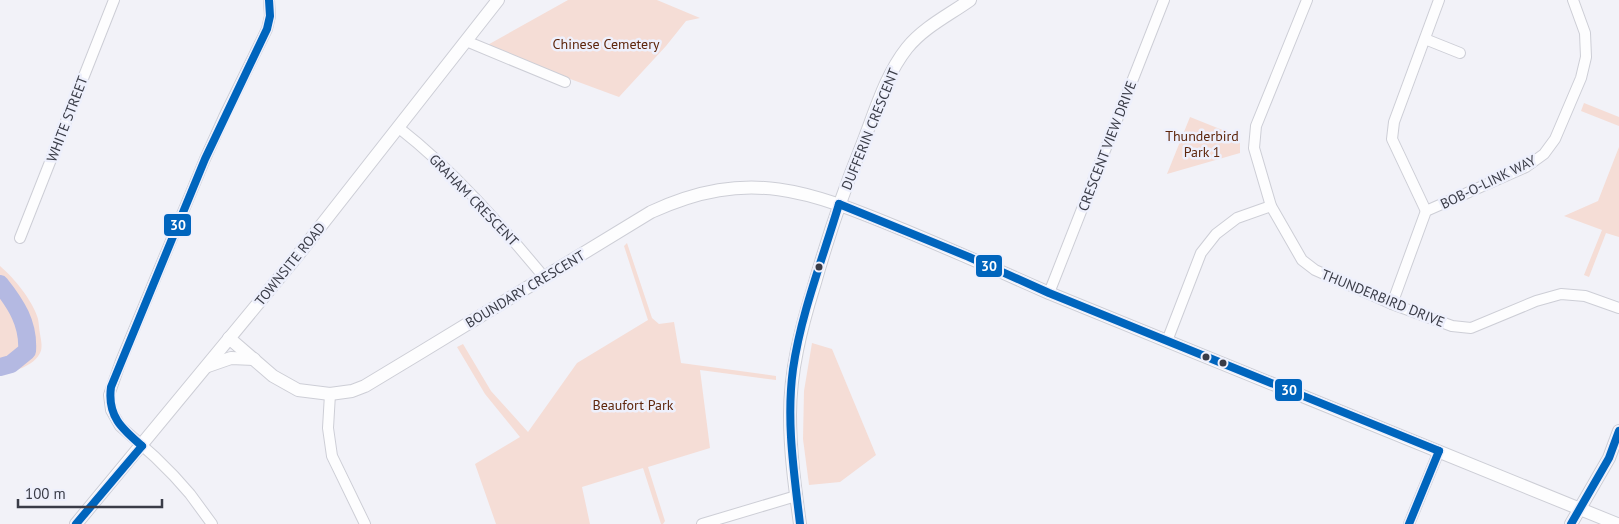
<svg xmlns="http://www.w3.org/2000/svg" width="1619" height="524" font-family="'PT Sans',sans-serif">
	<style>
		.green { fill: #f5ddd6 }
		.lines { fill: none; stroke-linecap: round; stroke-linejoin: round }
		.river { stroke: #b4b9e2; stroke-width: 18 }
		.minor-casing { stroke: #cdced6; stroke-width: 12 }
		.tertiary-casing { stroke: #cdced6; stroke-width: 14 }
		.minor { stroke: #fdfdfe; stroke-width: 10 }
		.tertiary { stroke: #fdfdfe; stroke-width: 12 }
		.bus-1-casing { stroke: #eef0fc; stroke-width: 11 }
		.bus-1 { stroke: #0065bd; stroke-width: 8 }
		.bus-dot { fill: #3a3c47; stroke: #eef0fc; stroke-width: 2 }
		.labels { text-anchor: middle; stroke-width: 5; stroke-linejoin: round; paint-order: stroke }
		.park-label { font-size: 14px; fill: #5e260c; stroke: #eef0fc }
		.street-label { font-size: 14px; fill: #3a3c47; stroke: #eef0fc }
		.line-badge { stroke: #eef0fc; stroke-width: 2 }
		.badge-label { font-size: 14px; text-anchor: middle; font-weight: bold; fill: #fff }
	</style>
	<rect width="100%" height="100%" fill="#f2f2f8"/>
	<g class="green">
		<polygon points="568,0 657,0 700,18 686,21 666,46 619,97 484,47"/>
		<polygon points="1584,103 1619,117 1619,126 1581,111"/>
		<polygon points="1190,117 1240,137 1240,153 1167,174"/>
		<polygon points="1619,147 1619,237 1606,233 1589,277 1584,275 1602,230 1564,216 1598,201"/>
		<polygon points="627,243 652,318 659,324 674,322 681,363 776,376 776,380 700,370 710,448 648,467 665,521 663,524 661,524 643,468 582,487 590,524 496,524 475,464 520,437 485,394 457,347 463,344 491,391 528,432 577,363 648,320 624,246"/>
		<path d="M0 266C14 278 33 301 38 319 39 324 39 329 40 334 41 340 43 348 40 353 34 366 13 372 0 374Z"/>
		<polygon points="812,343 832,349 876,455 840,482 809,485 803,439 804,391"/>
	</g>
	<g class="lines">
		<path class="river" d="M0 284C16 304 29 324 27 351L11 364 0 367"/>
		<defs>
			<g id="minor">
				<polyline points="1307,0 1256,126 1254,148 1271,206 1302,260 1315,270 1392,304 1452,326 1471,328 1536,301 1561,294 1585,296 1619,308"/>
				<polyline points="1425,39 1460,53"/>
				<polyline points="466,41 565,82"/>
				<path d="M399 128C454 171 499 223 544 277"/>
				<polyline points="1426,211 1392,139 1394,122 1439,0"/>
				<polyline points="20,238 114,0"/>
				<polyline points="1049,293 1164,0"/>
				<polyline points="1392,304 1426,211 1526,167 1544,154 1555,139 1581,78 1586,57 1585,33 1573,0"/>
				<polyline points="1167,341 1201,253 1216,234 1237,218 1271,206"/>
				<polyline points="330,394 328,428 332,456 365,524"/>
				<polyline points="212,524 190,494 174,476 155,457 120,426 111,410 109,395 121,361 205,159 224,117 267,29 270,16 269,0"/>
				<polyline points="702,524 796,496"/>
				<polyline points="1409,524 1439,451"/>
			</g>
			<g id="tertiary">
				<path d="M229 338 273 376 298 390 330 394 352 391 365 386 423 351 651 212C751 166 811 192 906 231 954 251 1002 272 1049 293L1617 524"/>
				<polyline points="208,366 231,358 254,359"/>
				<polyline points="76,524 298,255 498,0"/>
				<path d="M800 524C795 488 790 452 790 415 790 371 801 328 814 286 827 240 842 195 860 150 874 116 884 77 907 48 924 27 949 15 970 0"/>
				<polyline points="1571,524 1609,458 1619,431"/>
			</g>
		</defs>
		<use href="#minor" class="minor-casing"/>
		<use href="#tertiary" class="tertiary-casing"/>
		<use href="#minor" class="minor"/>
		<use href="#tertiary" class="tertiary"/>
		<defs>
			<g id="bus-1">
				<polyline points="839,204 969,257 1049,293 1439,451"/>
				<path d="M142 446C122 429 107 416 111 387L205 159 267 29 270 16 269 0"/>
				<polyline points="76,524 142,446"/>
				<path d="M800 524C794 472 786 421 793 369 801 313 823 258 839 204"/>
				<polyline points="1409,524 1439,451"/>
				<polyline points="1571,524 1609,458 1619,431"/>
			</g>
		</defs>
		<use href="#bus-1" class="bus-1-casing"/>
		<use href="#bus-1" class="bus-1"/>
	</g>
	<g class="bus-dot">
		<circle cx="819" cy="267" r="4.5"/>
		<circle cx="1206" cy="357" r="4.5"/>
		<circle cx="1223" cy="363" r="4.5"/>
	</g>
	<g class="labels">
		<g class="park-label">
			<text x="606" y="49">Chinese Cemetery</text>
			<text x="1202" y="141">Thunderbird<tspan x="1202" dy="16">Park 1</tspan></text>
			<text x="633" y="410">Beaufort Park</text>
		</g>
		<g class="street-label">
			<text transform="translate(67 119) rotate(-69)" y="5">WHITE STREET</text>
			<text transform="translate(870 129) rotate(-68)" y="5">DUFFERIN CRESCENT</text>
			<text transform="translate(1107 146) rotate(-69)" y="5">CRESCENT VIEW DRIVE</text>
			<text transform="translate(1488 182) rotate(-26)" y="5">BOB-O-LINK WAY</text>
			<text transform="translate(474 200) rotate(46)" y="5">GRAHAM CRESCENT</text>
			<text transform="translate(290 264) rotate(-51)" y="5">TOWNSITE ROAD</text>
			<text transform="translate(525 289) rotate(-31)" y="5">BOUNDARY CRESCENT</text>
			<text transform="translate(1383 298) rotate(22)" y="5">THUNDERBIRD DRIVE</text>
		</g>
	</g>
	<g class="line-badge">
		<rect x="163" y="213" width="29" height="24" rx="5" fill="#0065bd"/>
		<rect x="975" y="254" width="28" height="24" rx="5" fill="#0065bd"/>
		<rect x="1274" y="378" width="29" height="24" rx="5" fill="#0065bd"/>
	</g>
	<g class="badge-label">
		<text x="178" y="230">30</text>
		<text x="989" y="271">30</text>
		<text x="1289" y="395">30</text>
	</g>
	<path d="M18 499v8h144v-8" fill="none" stroke="#3a3c47" stroke-width="2.5"/>
	<text x="25" y="499" font-size="15" fill="#3a3c47" stroke="#eef0fc" stroke-width="4" paint-order="stroke">100 m</text>
</svg>
